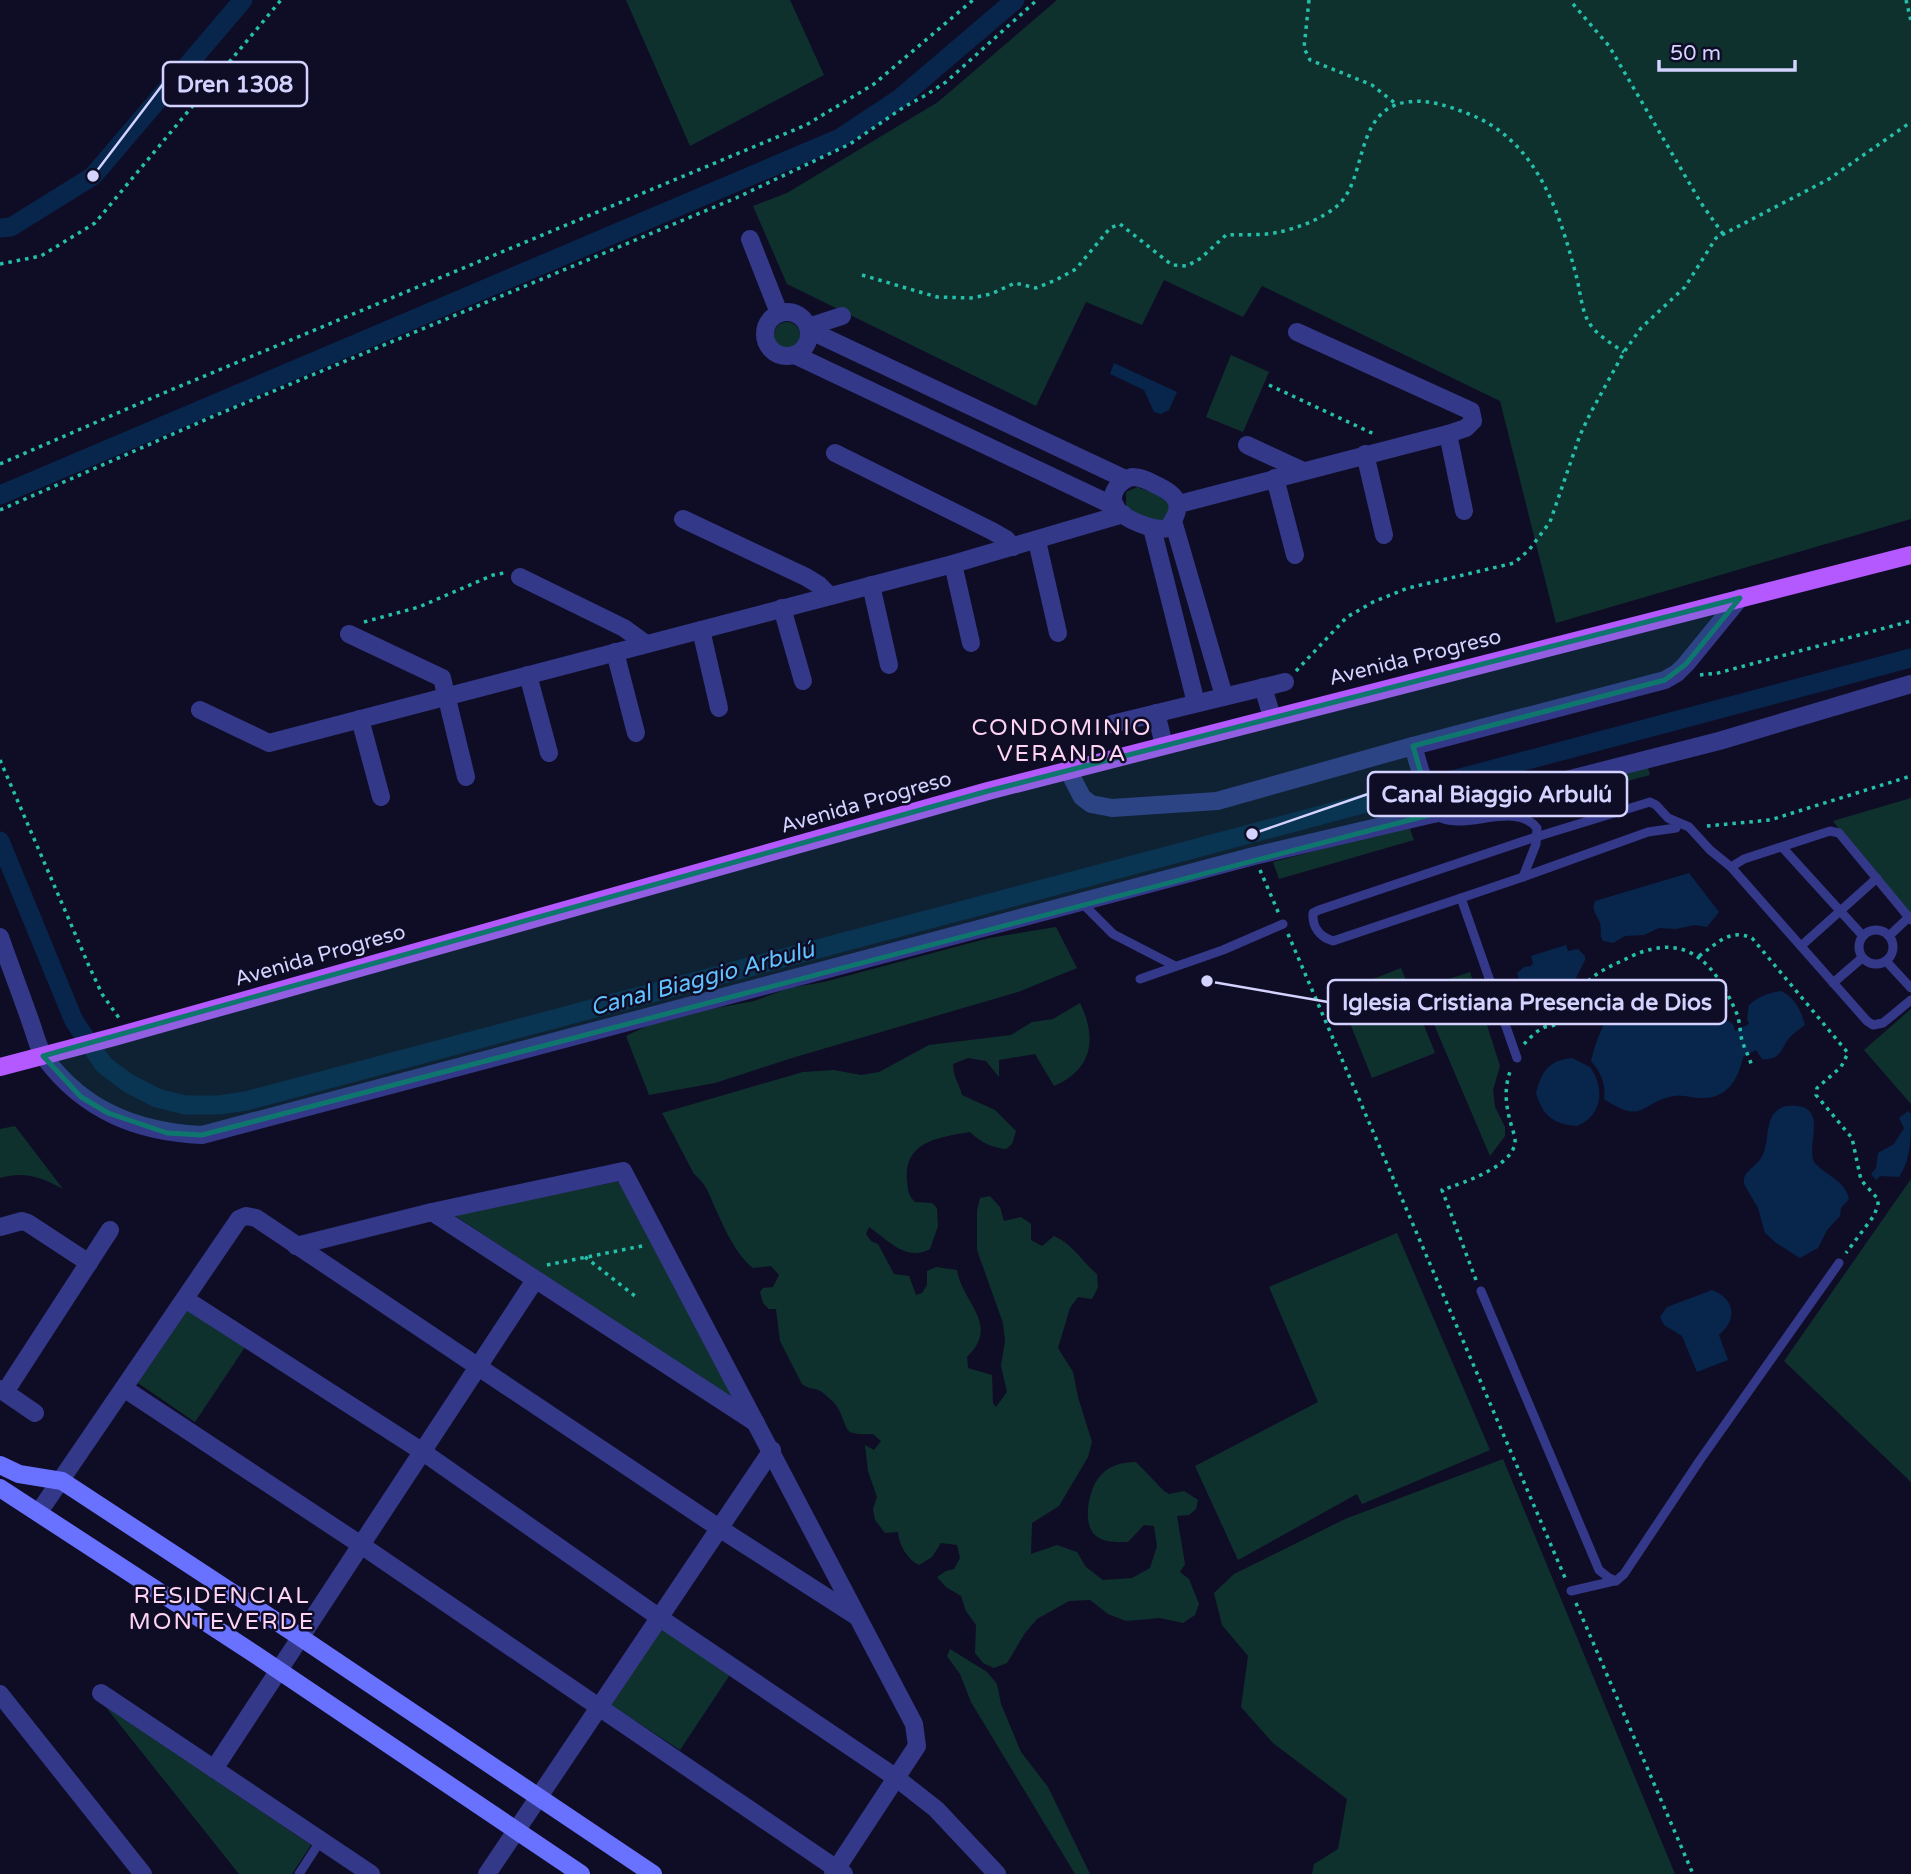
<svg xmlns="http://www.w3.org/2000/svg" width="1911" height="1874" font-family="'Varela Round',sans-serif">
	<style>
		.green { fill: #0f312d }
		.water { fill: #08254b }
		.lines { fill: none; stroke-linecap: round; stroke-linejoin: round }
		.canal { stroke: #08254b; stroke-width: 19 }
		.path { stroke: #25c0ab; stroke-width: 3.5; stroke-dasharray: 3.5 5; stroke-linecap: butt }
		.lane { stroke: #343889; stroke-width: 9 }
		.street { stroke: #343889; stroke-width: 18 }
		.secondary { stroke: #6971ff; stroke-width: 18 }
		.primary { stroke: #b459ff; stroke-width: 18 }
		.marked { fill: #0f766e; fill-opacity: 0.2; stroke: #0f766e; stroke-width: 5; stroke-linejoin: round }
		.labels { text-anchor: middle; stroke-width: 5; stroke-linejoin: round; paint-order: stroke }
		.street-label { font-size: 21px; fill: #d4d2ff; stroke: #0f0d26 }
		.neighbourhood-label { font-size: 23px; letter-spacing: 2px; fill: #ffd4f3; stroke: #0f0d26 }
		.water-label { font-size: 23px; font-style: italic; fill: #60c2ff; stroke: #0f0d26 }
		.leader { fill: none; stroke: #d4d2ff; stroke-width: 2.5 }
		.callout-dot { fill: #d4d2ff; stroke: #0f0d26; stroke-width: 2.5 }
		.callout { fill: #0f0d26; stroke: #d4d2ff; stroke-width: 2.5 }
		.callout-label { font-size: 23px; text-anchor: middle; font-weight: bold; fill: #d4d2ff }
	</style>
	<rect width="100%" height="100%" fill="#0f0d26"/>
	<g class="green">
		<polygon points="626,0 790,0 824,75 690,146"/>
		<polygon points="1057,0 1911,0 1911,519 1556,623 1500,401 1262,286 1243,317 1164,280 1142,325 1086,302 1036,406 787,284 753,206 787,193 938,102"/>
		<circle cx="787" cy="335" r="13"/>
		<polygon points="1231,355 1269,372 1243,432 1206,417"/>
		<polygon points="1137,487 1156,494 1171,505 1167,520 1153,521 1126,508 1126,492"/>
		<polygon points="1647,764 1650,775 1518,810 1512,798"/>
		<polygon points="1911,798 1911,923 1833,821"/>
		<polygon points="1409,826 1414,840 1279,879 1273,862"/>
		<polygon points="1056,927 1077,968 1018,992 792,1058 715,1083 649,1095 626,1036 663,1018 754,1001 789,988 824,982 989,938"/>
		<polygon points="1401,968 1435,1053 1372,1078 1338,993"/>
		<polygon points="1470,972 1500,1066 1493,1090 1495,1107 1505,1127 1505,1136 1490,1156 1419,989"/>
		<path d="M1080 1003C1097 1038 1093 1069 1054 1086L1035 1054 999 1060V1077L986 1061 968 1058 953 1064C953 1077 959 1083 962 1095L995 1110 1016 1131 1012 1144 1006 1149C993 1148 980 1142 970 1132 940 1137 903 1141 907 1181 908 1191 908 1195 915 1202L932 1203 937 1208 938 1226 930 1249C906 1262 888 1240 869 1227L866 1234 871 1241 878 1244 894 1274 909 1276 916 1295 922 1293 927 1285V1271L936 1267 957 1270C962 1303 1001 1324 967 1357L968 1368 992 1375 993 1403 996 1407 1007 1392 1001 1366 1005 1341 1003 1323 977 1250V1211L980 1198 990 1196 1000 1207 1004 1221 1021 1217 1031 1224V1240L1042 1246 1054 1236C1073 1244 1081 1261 1097 1274L1098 1287 1092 1299 1078 1297 1070 1308 1058 1348 1073 1372 1078 1397 1092 1442 1088 1457 1059 1506 1032 1523 1031 1554 1057 1545 1077 1552 1086 1567 1103 1580 1132 1578 1150 1568 1157 1546 1154 1526 1144 1525 1128 1542C1117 1542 1105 1543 1096 1536 1081 1524 1089 1487 1101 1475 1110 1465 1123 1462 1136 1462L1164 1491 1169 1494 1184 1491 1198 1500 1196 1509 1189 1515 1177 1516 1185 1564 1180 1572 1189 1579 1199 1604 1195 1615 1183 1623 1160 1618 1126 1621 1108 1614 1090 1600 1069 1601 1037 1619 1025 1633 1007 1663 994 1668 983 1663 975 1653 976 1625 966 1611 961 1596 946 1587 937 1577 946 1571 954 1569 960 1558 957 1545 941 1543 932 1557 919 1565C907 1559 899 1545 898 1532L885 1533 875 1520 873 1509 877 1497 868 1471 865 1445 874 1450 881 1441 873 1434C841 1435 850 1431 838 1408 835 1403 827 1396 822 1392 815 1387 809 1390 802 1384L780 1341 776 1309H769L763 1303 760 1292 763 1288 773 1287 779 1275 771 1266 753 1268C737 1256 725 1230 717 1212 710 1197 707 1184 694 1174L662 1113 803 1072 834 1070 861 1075 879 1072 929 1045 1011 1035 1032 1022 1053 1019Z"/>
		<polygon points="1911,1009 1911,1104 1864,1050"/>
		<path d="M15 1126 63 1189C41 1177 25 1171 0 1178V1129Z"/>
		<polygon points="1911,1179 1911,1482 1784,1361"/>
		<polygon points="620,1181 737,1403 454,1215"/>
		<polygon points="1397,1233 1490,1450 1362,1504 1357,1494 1238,1560 1195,1466 1318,1402 1269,1287"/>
		<polygon points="188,1309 245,1347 195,1422 138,1383"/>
		<polygon points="1503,1459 1675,1874 1312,1874 1314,1864 1338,1849 1347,1799 1273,1743 1241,1707 1248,1656 1222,1625 1214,1593 1234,1574 1345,1519"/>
		<polygon points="662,1628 731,1673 680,1750 611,1705"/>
		<polygon points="950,1649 987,1672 997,1684 1001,1704 1021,1752 1048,1787 1090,1874 1075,1874 971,1702 960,1674 947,1656"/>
		<polygon points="105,1706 311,1845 292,1874 239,1874"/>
	</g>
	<g class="water">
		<polygon points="1114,363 1177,392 1169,410 1161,414 1154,412 1144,390 1110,374"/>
		<path d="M1689 873 1719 912 1707 927 1695 925 1676 929 1659 928 1644 935 1625 936 1613 943 1603 941C1599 934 1602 931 1600 923 1597 914 1591 911 1595 901Z"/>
		<path d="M1566 945 1568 951 1578 949 1585 956V960L1575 980 1568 983C1567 989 1554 1011 1549 1017L1531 1021 1517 973 1524 967 1531 966 1533 963 1531 956Z"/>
		<path d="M1665 985C1707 987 1703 1006 1733 1024L1735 1031 1749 1024 1747 1019 1749 1005C1759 996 1768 993 1781 991 1795 998 1801 1010 1805 1025 1801 1028 1795 1032 1791 1036 1781 1046 1783 1061 1762 1059L1756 1050 1743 1057C1738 1080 1727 1099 1701 1098 1692 1098 1682 1094 1673 1096 1638 1104 1644 1125 1604 1099 1606 1083 1601 1073 1591 1061 1602 1016 1618 995 1665 985Z"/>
		<path d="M1572 1058 1590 1067C1605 1088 1603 1115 1577 1126 1553 1124 1543 1116 1536 1093 1541 1072 1549 1060 1572 1058Z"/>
		<path d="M1786 1106C1834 1101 1803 1148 1815 1163 1826 1176 1845 1180 1849 1199L1841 1208 1840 1216 1827 1230 1818 1248 1800 1258 1776 1243 1765 1233 1758 1208 1744 1184C1742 1171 1755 1168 1761 1158 1772 1141 1761 1113 1786 1106Z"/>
		<path d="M1908 1111 1911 1114C1911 1137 1911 1160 1899 1177L1880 1176 1876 1180 1871 1174 1876 1168 1878 1153 1894 1144 1904 1128 1899 1118Z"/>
		<path d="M1712 1290C1735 1299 1738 1319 1719 1335L1728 1360 1697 1372 1682 1336 1664 1325 1660 1317 1667 1307Z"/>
	</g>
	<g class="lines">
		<g class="canal">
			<polyline points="0,228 11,227 93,176 243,0"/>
			<polyline points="0,495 840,138 899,99 1015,0"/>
			<polyline points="0,841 74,1021 104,1065 128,1083 157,1098 185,1105 219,1105 246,1101 1911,658"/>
		</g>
		<g class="path">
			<polyline points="1309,0 1304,48 1310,60 1372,85 1396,104"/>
			<polyline points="1906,0 1911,21"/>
			<polyline points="1573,4 1609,46 1701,203 1723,234"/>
			<polyline points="0,264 41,256 95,223 281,0"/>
			<path d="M862 275 937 297 971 298 991 294 1015 283 1036 288 1056 280 1076 269 1110 228 1120 224 1172 265 1187 266 1201 258 1226 235C1243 234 1263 236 1279 232 1298 228 1322 219 1337 206 1368 180 1353 110 1407 102 1429 99 1448 106 1469 114 1536 140 1559 210 1576 275 1580 289 1581 308 1588 321 1595 334 1612 344 1624 352"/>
			<polyline points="1269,385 1374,434"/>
			<polyline points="0,464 159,395 806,125 874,84 973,0"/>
			<polyline points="0,510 214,416 736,198 850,144 904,107 926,95 946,82 1037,0"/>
			<polyline points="364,622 419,607 493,575 504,573"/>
			<polyline points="1296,671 1347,617 1373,602 1408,588 1514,563 1529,550 1550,522 1580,435 1591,412 1624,352 1641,328 1685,287 1716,238 1829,179 1911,122"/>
			<polyline points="1700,675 1718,673 1911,621"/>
			<polyline points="0,760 89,966 102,994 119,1018"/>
			<polyline points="1707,826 1770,820 1911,776"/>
			<polyline points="1260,870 1279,914"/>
			<polyline points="1288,934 1566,1580"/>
			<path d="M1699 956C1717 944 1729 928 1752 938L1848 1053 1841 1067 1817 1088 1816 1095 1852 1138 1861 1180 1878 1199V1206L1873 1217 1846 1253"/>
			<path d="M1524 1044C1530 1038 1537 1030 1545 1027 1553 1025 1558 1026 1564 1019 1574 1009 1576 992 1586 983 1599 970 1616 964 1632 956 1689 930 1716 966 1737 1014 1740 1023 1740 1032 1742 1041 1745 1049 1749 1057 1752 1066"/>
			<polyline points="585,1257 635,1296"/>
			<polyline points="547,1265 642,1246"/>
			<path d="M1476 1280 1442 1190C1462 1183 1524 1164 1514 1134 1507 1112 1502 1092 1511 1069"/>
			<polyline points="1576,1603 1693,1874"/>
		</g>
		<g class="lane">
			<path d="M1435 815C1464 834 1513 799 1537 828L1536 844 1523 877 1461 898 1517 1058"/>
			<polyline points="1782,847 1863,936"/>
			<polyline points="1523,877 1648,832 1676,828"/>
			<path d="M1461 898 1333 941C1320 937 1312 927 1313 913L1319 910 1536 837 1650 802 1656 805 1668 818 1689 827 1710 850 1731 867"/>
			<polyline points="1081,902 1113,934 1175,966"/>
			<polyline points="1911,920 1839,833 1830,831 1744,859 1731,867 1867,1021 1873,1025 1883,1023 1911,1000"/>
			<circle cx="1876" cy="947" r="17"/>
			<polyline points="1889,936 1909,917"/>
			<polyline points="1801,946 1877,878"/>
			<polyline points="1886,961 1911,988"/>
			<polyline points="1140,979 1223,950 1283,924"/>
			<polyline points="1833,983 1862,958"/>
			<polyline points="1481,1291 1599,1570 1609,1578 1616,1581 1624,1574 1700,1460 1839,1263"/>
			<polyline points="1571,1591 1614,1581"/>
			<polyline points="299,1874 321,1840"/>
		</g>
		<g class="street">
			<polyline points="750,239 779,313"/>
			<circle cx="787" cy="334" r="22"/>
			<polyline points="808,327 842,316"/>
			<polyline points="809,330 1125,479"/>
			<polyline points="795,355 1116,507"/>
			<polyline points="1448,434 1464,511"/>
			<polyline points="1247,445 1303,471"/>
			<polyline points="835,453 992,531 1006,539 1013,547"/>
			<polyline points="1365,454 1384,535"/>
			<path d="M1132 477C1141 477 1147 480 1154 484 1179 495 1185 505 1168 528 1155 532 1123 519 1116 508 1107 494 1120 480 1132 477Z"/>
			<polyline points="1275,478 1295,555"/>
			<polyline points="1179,504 1448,434 1466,428 1473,421 1471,411 1297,332"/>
			<polyline points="683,519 806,577 819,585 830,596"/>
			<polyline points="1173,521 1224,696"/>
			<polyline points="1152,528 1196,703"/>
			<polyline points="1037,541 1058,633"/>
			<polyline points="953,564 971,643"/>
			<polyline points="520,577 624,628 646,644"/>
			<polyline points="871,585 889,665"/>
			<polyline points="782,608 803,681"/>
			<polyline points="701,630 719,708"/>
			<polyline points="349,634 442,678 466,777"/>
			<polyline points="615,652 636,733"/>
			<polyline points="528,675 549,753"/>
			<polyline points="1263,687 1272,717"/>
			<polyline points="200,710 269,743 953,564 1123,514"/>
			<polyline points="1156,713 1164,745"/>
			<polyline points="360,719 381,797"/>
			<polyline points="1112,724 1285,682"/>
			<polyline points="1413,746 1433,814"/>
			<polyline points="1068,770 1082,797 1091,804 1112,808 1217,801 1413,746 1665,680 1677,673 1686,664 1740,598"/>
			<path d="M0 937C10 966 21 994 31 1023 35 1034 38 1048 45 1058 84 1111 138 1132 202 1135L1254 856 1433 814 1719 741 1911 684"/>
			<polyline points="432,1212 756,1423"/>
			<polyline points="0,1227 22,1221 28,1223 89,1263"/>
			<polyline points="296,1246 432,1212 623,1171 914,1724 917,1746 833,1874"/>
			<polyline points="185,1299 423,1452 660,1618 895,1777 936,1809 997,1874"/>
			<polyline points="0,1389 35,1413"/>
			<polyline points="125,1389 361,1545 844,1874"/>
			<polyline points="5,1392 110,1230"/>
			<polyline points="39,1512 239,1219 246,1216 256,1218 719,1528 856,1616"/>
			<polyline points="101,1693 371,1874"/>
			<polyline points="0,1694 143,1874"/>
			<polyline points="214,1769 535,1280"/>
			<polyline points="487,1874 772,1450"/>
		</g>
		<g class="secondary">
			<polyline points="0,1465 19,1474 62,1481 300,1637 653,1874"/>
			<polyline points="0,1488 256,1655 581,1874"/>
		</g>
		<polyline class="primary" points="0,1067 114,1037 988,791 1911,555"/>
	</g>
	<path class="marked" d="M1740 598 1686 664 1665 680 1413 746 1433 814 202 1135 167 1133 108 1113 81 1097 43 1056 988 791Z"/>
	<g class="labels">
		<g class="street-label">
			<text transform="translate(1415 657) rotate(-14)" y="7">Avenida Progreso</text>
			<text transform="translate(866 802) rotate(-16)" y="7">Avenida Progreso</text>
			<text transform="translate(320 955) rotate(-16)" y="7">Avenida Progreso</text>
		</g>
		<g class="neighbourhood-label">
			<text x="1062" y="735">CONDOMINIO<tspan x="1062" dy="26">VERANDA</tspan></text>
			<text x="222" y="1603">RESIDENCIAL<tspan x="222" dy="26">MONTEVERDE</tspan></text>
		</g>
		<g class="water-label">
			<text transform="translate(702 978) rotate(-15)" y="8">Canal Biaggio Arbulú</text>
		</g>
	</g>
	<path class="leader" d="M93 176L163 84M1252 834L1368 794M1207 981L1328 1002"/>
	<g class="callout-dot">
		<circle cx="93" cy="176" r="7"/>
		<circle cx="1252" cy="834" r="7"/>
		<circle cx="1207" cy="981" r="7"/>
	</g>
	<g class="callout">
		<rect x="163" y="62" width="144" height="44" rx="7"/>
		<rect x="1368" y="772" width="259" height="44" rx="7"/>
		<rect x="1328" y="980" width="398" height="44" rx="7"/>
	</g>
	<g class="callout-label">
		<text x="235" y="92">Dren 1308</text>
		<text x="1497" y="802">Canal Biaggio Arbulú</text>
		<text x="1527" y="1010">Iglesia Cristiana Presencia de Dios</text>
	</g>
	<path d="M1659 60v10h136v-10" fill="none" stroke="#d4d2ff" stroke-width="3.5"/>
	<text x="1670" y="60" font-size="21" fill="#d4d2ff" stroke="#0f0d26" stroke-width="5" paint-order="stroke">50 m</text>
</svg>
